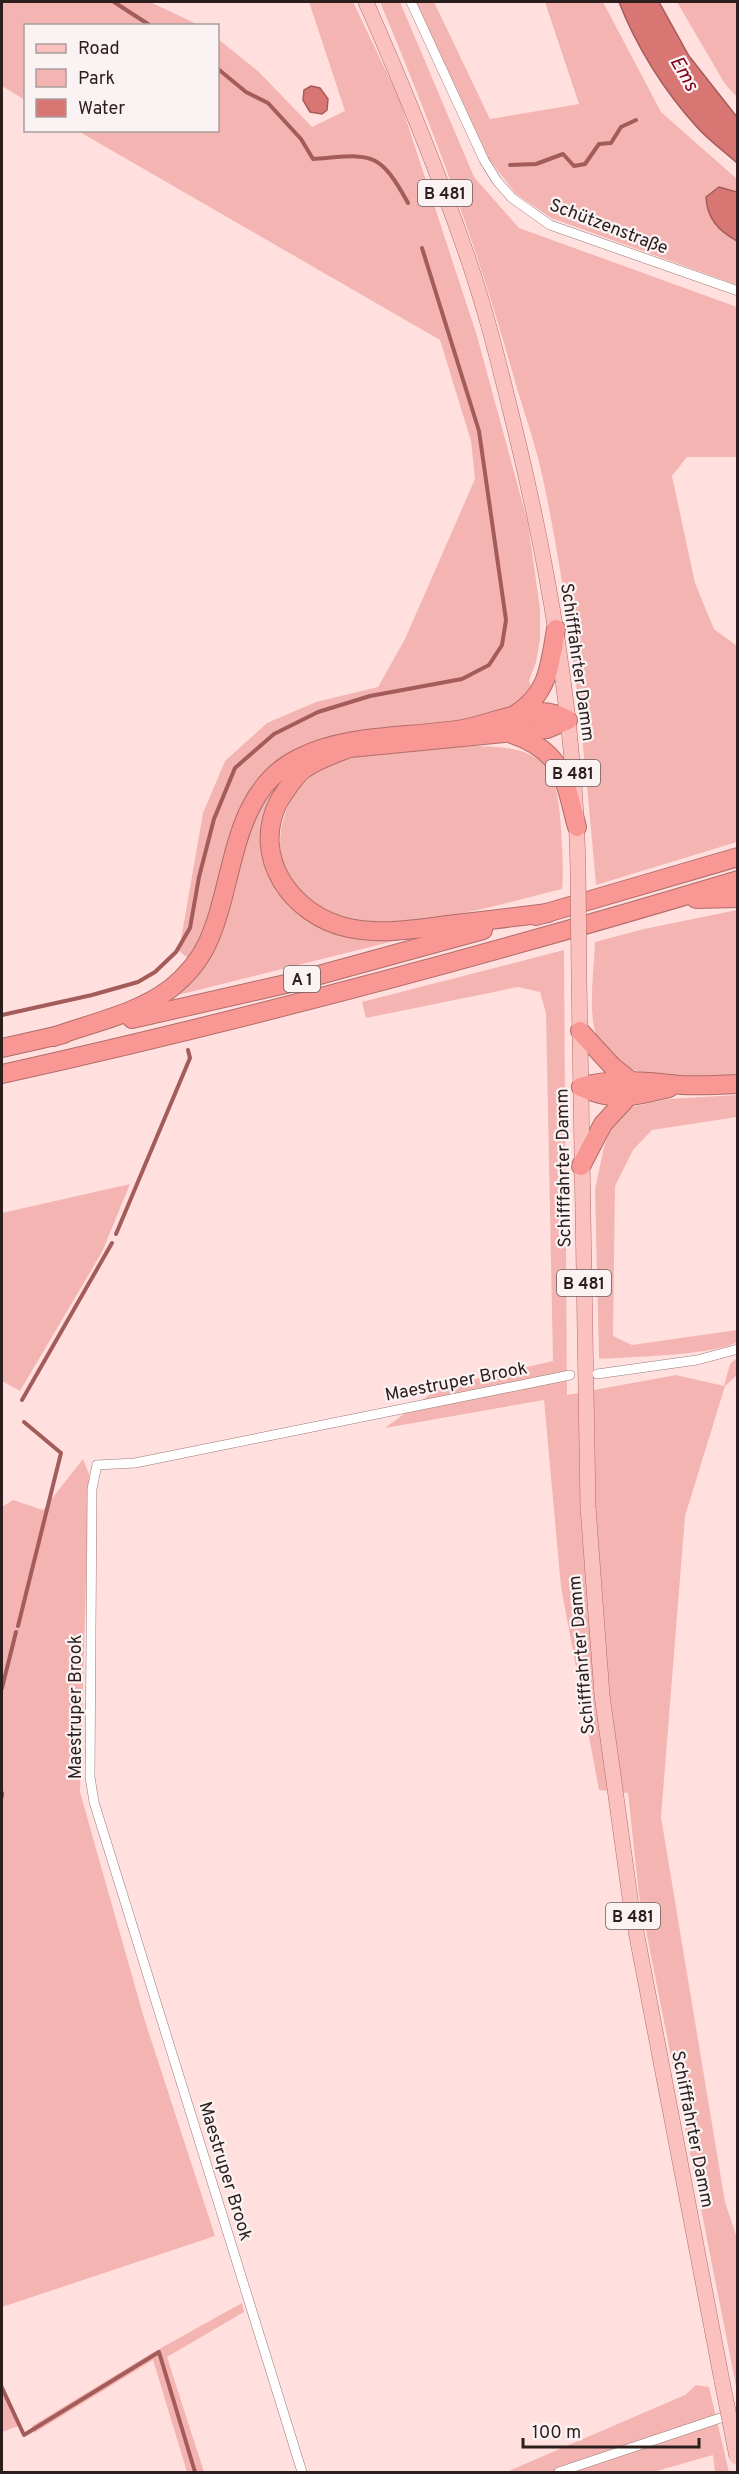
<svg xmlns="http://www.w3.org/2000/svg" width="739" height="2474" font-family="Overpass,sans-serif">
	<style>
		.green { fill: #f4b5b2 }
		.water { fill: #d87674; stroke: #a45c5a; stroke-width: 1.5 }
		.lines { fill: none; stroke-linecap: round; stroke-linejoin: round }
		.stream { stroke: #a45c5a; stroke-width: 4 }
		.street-casing { stroke: #9b7977; stroke-width: 10 }
		.primary-casing { stroke: #b06d6a; stroke-width: 16 }
		.highway-casing { stroke: #b06d6a; stroke-width: 20 }
		.street { stroke: #fff; stroke-width: 9 }
		.primary { stroke: #fbc1bf; stroke-width: 15 }
		.highway { stroke: #f89794; stroke-width: 18 }
		.primary-bridge-casing { stroke: #b06d6a; stroke-width: 16; stroke-linecap: butt }
		.primary-bridge { stroke: #fbc1bf; stroke-width: 15 }
		.labels { text-anchor: middle; stroke-width: 4.5; stroke-linejoin: round; paint-order: stroke }
		.shield { fill: #fbf3f3; stroke: #695e5d; stroke-width: 1.5 }
		.shield-label { font-size: 16px; font-weight: bold; fill: #2b1e1d }
		.street-label { font-size: 18px; fill: #2b1e1d; stroke: #fbf3f3 }
		.water-label { font-size: 20px; font-style: italic; fill: #81011a; stroke: #fbf3f3 }
	</style>
	<rect width="100%" height="100%" fill="#ffe0de"/>
	<g class="green">
		<polygon points="2,2 150,2 199,25 26,26 25,100 2,86"/>
		<path d="M309 2H353L399 98 477 336 528 523 540 609V639L536 662 529 681 534 692C522 700 511 707 498 712 422 739 329 713 266 772L204 932 189 959 179 951 203 813 225 761 267 723 316 702 378 687 405 639 475 479 471 441 440 340 78 131 218 130V39L258 71 312 127 345 111Z"/>
		<path d="M380 2H400L474 177 519 228 737 307V457H687L672 476 695 583 714 629 737 646V842L596 885C584 749 572 617 544 484 537 448 524 413 514 378 478 249 432 125 380 2Z"/>
		<polygon points="416,2 434,2 490,119 579,104 545,2 603,2 661,112 737,179 737,285 551,218 516,194 488,158"/>
		<polygon points="677,2 737,2 737,97 725,84"/>
		<path d="M475 746C543 747 557 762 561 828 562 848 564 869 562 889 505 903 414 931 356 920 341 917 323 911 310 901 262 866 276 795 323 768 355 749 436 749 475 746Z"/>
		<polygon points="304,764 266,849 313,920 430,932 162,999 183,985 240,850 272,784"/>
		<path d="M737 910V1077C688 1077 602 1088 593 1021 590 996 594 967 595 942L644 929Z"/>
		<polygon points="564,950 567,1395 676,1375 724,1386 730,1364 737,1358 737,1375 725,1386 685,1516 661,1817 725,2202 737,2238 737,2391 639,1895 628,1793 599,1790 561,1587 544,1400 385,1428 440,1387 553,1361 546,1013 540,992 518,987 366,1018 362,1002"/>
		<path d="M737 1095V1117L652 1130 633 1150 615 1186 613 1336 632 1345 737 1330V1342C717 1355 628 1357 599 1359L595 1189 604 1147 612 1125 627 1108 668 1099Z"/>
		<polygon points="130,1184 102,1252 20,1391 2,1381 2,1213"/>
		<polygon points="83,1459 89,1474 80,1792 144,2018 215,2236 2,2307 2,1507 13,1500 43,1510"/>
		<polygon points="242,2303 244,2312 167,2357 204,2472 187,2472 153,2360 34,2433 32,2426 152,2353"/>
		<polygon points="2,2382 21,2425 2,2432"/>
		<polygon points="696,2385 709,2387 729,2472 715,2472 713,2455 653,2472 506,2472 685,2395"/>
	</g>
	<g class="water">
		<path d="M619 2H659L689 56 737 117V163C724 151 708 140 696 126 664 91 636 46 619 2Z"/>
		<polygon points="311,86 320,88 328,99 327,110 322,114 310,112 303,100 304,90"/>
		<path d="M719 187 737 192V241C719 231 707 219 706 197Z"/>
	</g>
	<g class="lines">
		<g class="stream">
			<polyline points="114,2 151,26"/>
			<path d="M218 69 246 92 268 103 301 139 313 159C370 155 378 148 408 203"/>
			<polyline points="510,165 536,164 563,154 574,166 585,164 599,144 611,143 621,127 636,120"/>
			<polyline points="2,1015 92,995 138,982 155,972 176,952 190,928 199,877 214,819 235,768 274,734 318,712 370,696 462,679 489,665 502,645 506,620 479,431 422,248"/>
			<polyline points="116,1234 190,1058 188,1050"/>
			<polyline points="22,1400 112,1243"/>
			<polyline points="18,1626 61,1453 24,1422"/>
			<polyline points="2,1688 16,1632"/>
			<polyline points="2,1793 2,1796"/>
			<polyline points="2,2388 24,2435 159,2352 195,2472"/>
		</g>
		<defs>
			<g id="street">
				<polyline points="411,2 484,160 497,181 512,198 550,225 738,291"/>
				<polyline points="597,1374 697,1360 738,1349"/>
				<polyline points="302,2472 94,1802 90,1777 92,1489 97,1465 135,1463 570,1375"/>
				<polyline points="559,2472 738,2412"/>
			</g>
			<g id="primary">
				<path d="M366 2C402 84 436 166 465 250 485 306 499 364 513 421 549 567 575 718 578 869"/>
				<polyline points="579,979 588,1507 602,1695 631,1905 722,2381"/>
			</g>
			<g id="highway">
				<path d="M516 714C549 693 550 664 556 629"/>
				<path d="M512 734C564 752 564 779 577 827"/>
				<polyline points="696,899 738,898"/>
				<polyline points="536,916 738,857"/>
				<polyline points="132,1019 290,983 483,930"/>
				<polyline points="580,1031 612,1066 631,1081"/>
				<path d="M53 1037C91 1023 137 1014 170 989 185 977 199 961 207 944 236 883 229 792 299 758 349 733 409 738 463 729 496 723 538 700 568 720L547 729 350 748C334 754 318 759 304 769 294 777 286 790 279 801 250 857 292 916 349 928 381 935 416 929 448 925 482 921 515 917 548 913"/>
				<polyline points="2,1048 64,1034"/>
				<path d="M2 1074C249 1019 495 953 738 880"/>
				<path d="M581 1087C615 1077 648 1082 682 1085 700 1086 719 1085 738 1084"/>
				<path d="M581 1087C614 1103 635 1096 669 1088"/>
				<polyline points="581,1166 603,1124 627,1098"/>
			</g>
		</defs>
		<use href="#street" class="street-casing"/>
		<use href="#primary" class="primary-casing"/>
		<use href="#highway" class="highway-casing"/>
		<use href="#street" class="street"/>
		<use href="#primary" class="primary"/>
		<use href="#highway" class="highway"/>
		<defs>
			<g id="primary-bridge">
				<polyline points="578,869 579,979"/>
				<polyline points="722,2381 737,2457"/>
			</g>
		</defs>
		<use href="#primary-bridge" class="primary-bridge-casing"/>
		<use href="#primary-bridge" class="primary-bridge"/>
	</g>
	<g class="labels">
		<g class="shield">
			<rect x="418" y="180" width="54" height="26" rx="4.5"/>
			<rect x="546" y="760" width="54" height="26" rx="4.5"/>
			<rect x="284" y="966" width="36" height="26" rx="4.5"/>
			<rect x="557" y="1270" width="54" height="26" rx="4.5"/>
			<rect x="606" y="1903" width="54" height="26" rx="4.5"/>
		</g>
		<g class="shield-label">
			<text x="445" y="199">B 481</text>
			<text x="573" y="779">B 481</text>
			<text x="302" y="985">A 1</text>
			<text x="584" y="1289">B 481</text>
			<text x="633" y="1922">B 481</text>
		</g>
		<g class="street-label">
			<text transform="translate(609 226) rotate(21)" y="6">Schützenstraße</text>
			<text transform="translate(578 662) rotate(82)" y="6">Schifffahrter Damm</text>
			<text transform="translate(563 1168) rotate(-91)" y="6">Schifffahrter Damm</text>
			<text transform="translate(456 1381) rotate(-11)" y="6">Maestruper Brook</text>
			<text transform="translate(581 1655) rotate(-95)" y="6">Schifffahrter Damm</text>
			<text transform="translate(75 1707) rotate(-90)" y="6">Maestruper Brook</text>
			<text transform="translate(693 2129) rotate(79)" y="6">Schifffahrter Damm</text>
			<text transform="translate(226 2171) rotate(73)" y="6">Maestruper Brook</text>
		</g>
		<g class="water-label">
			<text transform="translate(685 73) rotate(60)" y="7">Ems</text>
		</g>
	</g>
	<rect width="739" height="2474" fill="none" stroke="#2b1e1d" stroke-width="6"/>
	<rect x="24" y="24" width="195" height="108" fill="#fbf3f3" stroke="#a89e9d" stroke-width="1.5"/>
	<rect x="36" y="44" width="30" height="9" fill="#fbc1bf" stroke="#a89e9d" stroke-width="1.5"/>
	<text x="78" y="54" font-size="18" fill="#2b1e1d">Road</text>
	<rect x="36" y="69" width="30" height="18" fill="#f4b5b2" stroke="#a89e9d" stroke-width="1.5"/>
	<text x="78" y="84" font-size="18" fill="#2b1e1d">Park</text>
	<rect x="36" y="99" width="30" height="18" fill="#d87674" stroke="#a89e9d" stroke-width="1.5"/>
	<text x="78" y="114" font-size="18" fill="#2b1e1d">Water</text>
	<path d="M523 2438v9h176v-9" fill="none" stroke="#2b1e1d" stroke-width="3"/>
	<text x="532" y="2438" font-size="18" fill="#2b1e1d" stroke="#fbf3f3" stroke-width="4.5" paint-order="stroke">100 m</text>
</svg>
